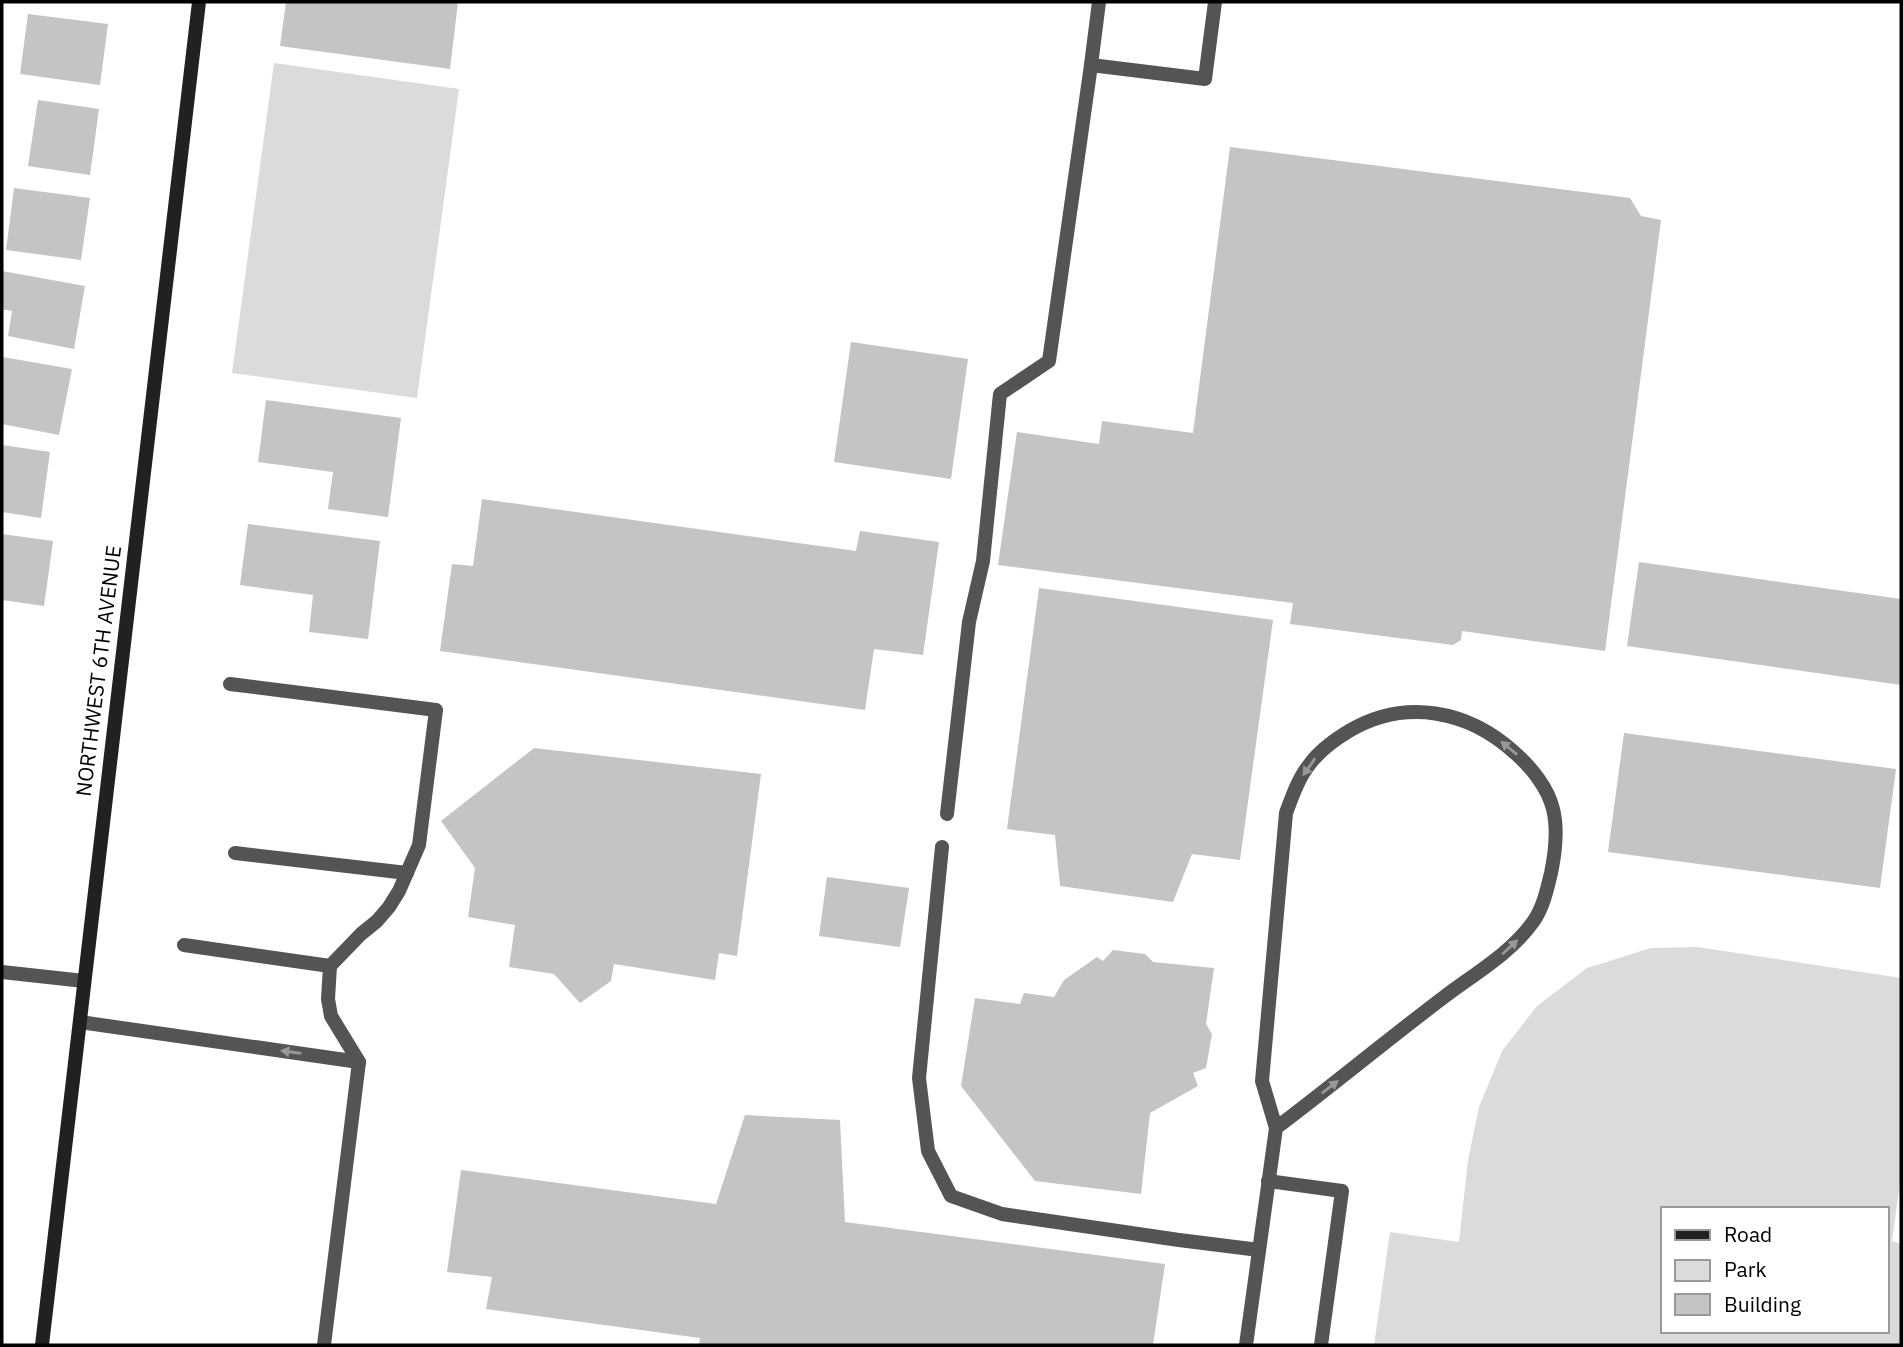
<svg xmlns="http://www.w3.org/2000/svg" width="1903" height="1347" font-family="'IBM Plex Sans',sans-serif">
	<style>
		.green { fill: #dbdbdb; fill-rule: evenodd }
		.building { fill: #c4c4c4 }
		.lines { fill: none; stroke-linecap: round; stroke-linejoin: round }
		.lane { stroke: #545454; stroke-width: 14 }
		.secondary { stroke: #212121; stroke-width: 14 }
		.oneway { fill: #989898 }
		.labels { text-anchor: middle; stroke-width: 7; stroke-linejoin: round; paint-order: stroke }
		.street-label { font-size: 21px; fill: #000; stroke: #fff }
	</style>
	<rect width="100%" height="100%" fill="#fff"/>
	<g class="green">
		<polygon points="274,63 459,89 417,398 232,373"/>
		<path d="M1697 947 1901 978V1176L1892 1241 1901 1244V1345H1374L1390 1232 1459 1242 1468 1160 1479 1107 1502 1051 1537 1006 1587 968 1651 948ZM1663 1209H1887V1331H1663Z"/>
	</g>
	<g class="building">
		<polygon points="286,2 458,2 450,69 280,46"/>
		<polygon points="28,14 108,24 100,85 20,74"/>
		<polygon points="38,100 99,109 90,175 28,166"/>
		<polygon points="1230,147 1630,198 1641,216 1661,220 1605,651 1462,631 1461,640 1453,645 1290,624 1293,603 998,565 1017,432 1099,444 1102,421 1193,433"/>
		<polygon points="14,188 90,198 81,260 6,250"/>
		<polygon points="2,271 85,286 74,349 8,336 12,311 2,309"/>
		<polygon points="851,342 968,359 951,479 834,462"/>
		<polygon points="3,357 72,369 59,435 2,424"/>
		<polygon points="266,400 401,418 388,517 328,509 333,472 258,462"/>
		<polygon points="2,445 50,452 41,518 2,512"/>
		<polygon points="482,499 856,551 860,531 939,542 923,655 874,649 865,710 440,651 452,564 473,566"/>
		<polygon points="248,524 380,541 368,639 309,632 313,595 240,585"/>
		<polygon points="2,534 53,541 44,606 2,600"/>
		<polygon points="1639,562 1901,599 1901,685 1627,646"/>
		<polygon points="1039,588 1273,620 1240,860 1192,854 1173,902 1060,886 1055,835 1007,829"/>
		<polygon points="1624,733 1896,769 1880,888 1608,852"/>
		<polygon points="534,748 761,774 737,956 719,953 715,980 614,964 611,981 580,1003 554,974 509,967 515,925 468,917 475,868 441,821"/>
		<polygon points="827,877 909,888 900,947 819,936"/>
		<polygon points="1113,950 1145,954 1153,962 1214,968 1206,1024 1212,1034 1206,1068 1193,1073 1198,1086 1150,1113 1141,1194 1035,1181 961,1086 975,998 1020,1004 1024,993 1054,997 1064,980 1097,957 1103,961"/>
		<polygon points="745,1115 840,1120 845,1222 1165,1264 1153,1345 699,1345 700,1338 486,1309 492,1277 447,1272 461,1170 716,1204"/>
	</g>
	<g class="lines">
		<g class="lane">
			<polyline points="1099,2 1091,65 1205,79 1215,2"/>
			<polyline points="230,684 436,710 419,845 399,891 389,907 377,921 361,934 330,966"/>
			<polyline points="947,814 969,622 983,561 1000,394 1049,361 1091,65"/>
			<polyline points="942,847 919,1078 928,1151 951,1196 1002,1214 1179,1240 1259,1250"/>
			<polyline points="235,853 407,873"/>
			<polyline points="184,945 330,966 328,999 331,1016 359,1062 324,1345"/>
			<polyline points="2,972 84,981"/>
			<polyline points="80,1022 359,1062"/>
			<polyline points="1268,1181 1342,1191 1321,1345"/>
			<path d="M1246 1345 1276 1128 1262 1081 1286 813C1292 797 1298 779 1309 765 1319 751 1334 740 1349 731 1405 698 1468 710 1515 753 1531 767 1548 788 1553 809 1558 829 1555 854 1551 873 1547 890 1543 908 1533 922 1510 954 1474 974 1444 997 1387 1040 1333 1085 1276 1128"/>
		</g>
		<polyline class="secondary" points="42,1345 199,2"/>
	</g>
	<defs><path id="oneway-solid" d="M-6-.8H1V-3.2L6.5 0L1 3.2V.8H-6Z" transform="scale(1.75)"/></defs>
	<g class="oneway">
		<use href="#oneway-solid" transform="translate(1509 748) rotate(-141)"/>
		<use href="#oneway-solid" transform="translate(1309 767) rotate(125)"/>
		<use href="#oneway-solid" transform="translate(1510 947) rotate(-43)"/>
		<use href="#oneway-solid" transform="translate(291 1052) rotate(-172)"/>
		<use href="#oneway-solid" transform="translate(1330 1087) rotate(-38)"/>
	</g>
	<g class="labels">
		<g class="street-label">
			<text transform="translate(99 671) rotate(-83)" y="7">NORTHWEST 6TH AVENUE</text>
		</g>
	</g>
	<rect width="1903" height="1347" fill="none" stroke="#000000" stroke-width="7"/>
	<rect x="1661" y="1207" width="228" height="126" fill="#ffffff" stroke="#999999" stroke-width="2"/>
	<rect x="1675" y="1230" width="35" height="10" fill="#212121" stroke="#999999" stroke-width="2"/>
	<text x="1724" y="1242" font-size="21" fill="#000000">Road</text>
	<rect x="1675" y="1260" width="35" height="21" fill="#dbdbdb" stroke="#999999" stroke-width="2"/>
	<text x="1724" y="1277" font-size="21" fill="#000000">Park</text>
	<rect x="1675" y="1294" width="35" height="21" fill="#c4c4c4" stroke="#999999" stroke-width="2"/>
	<text x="1724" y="1312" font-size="21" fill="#000000">Building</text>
</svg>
